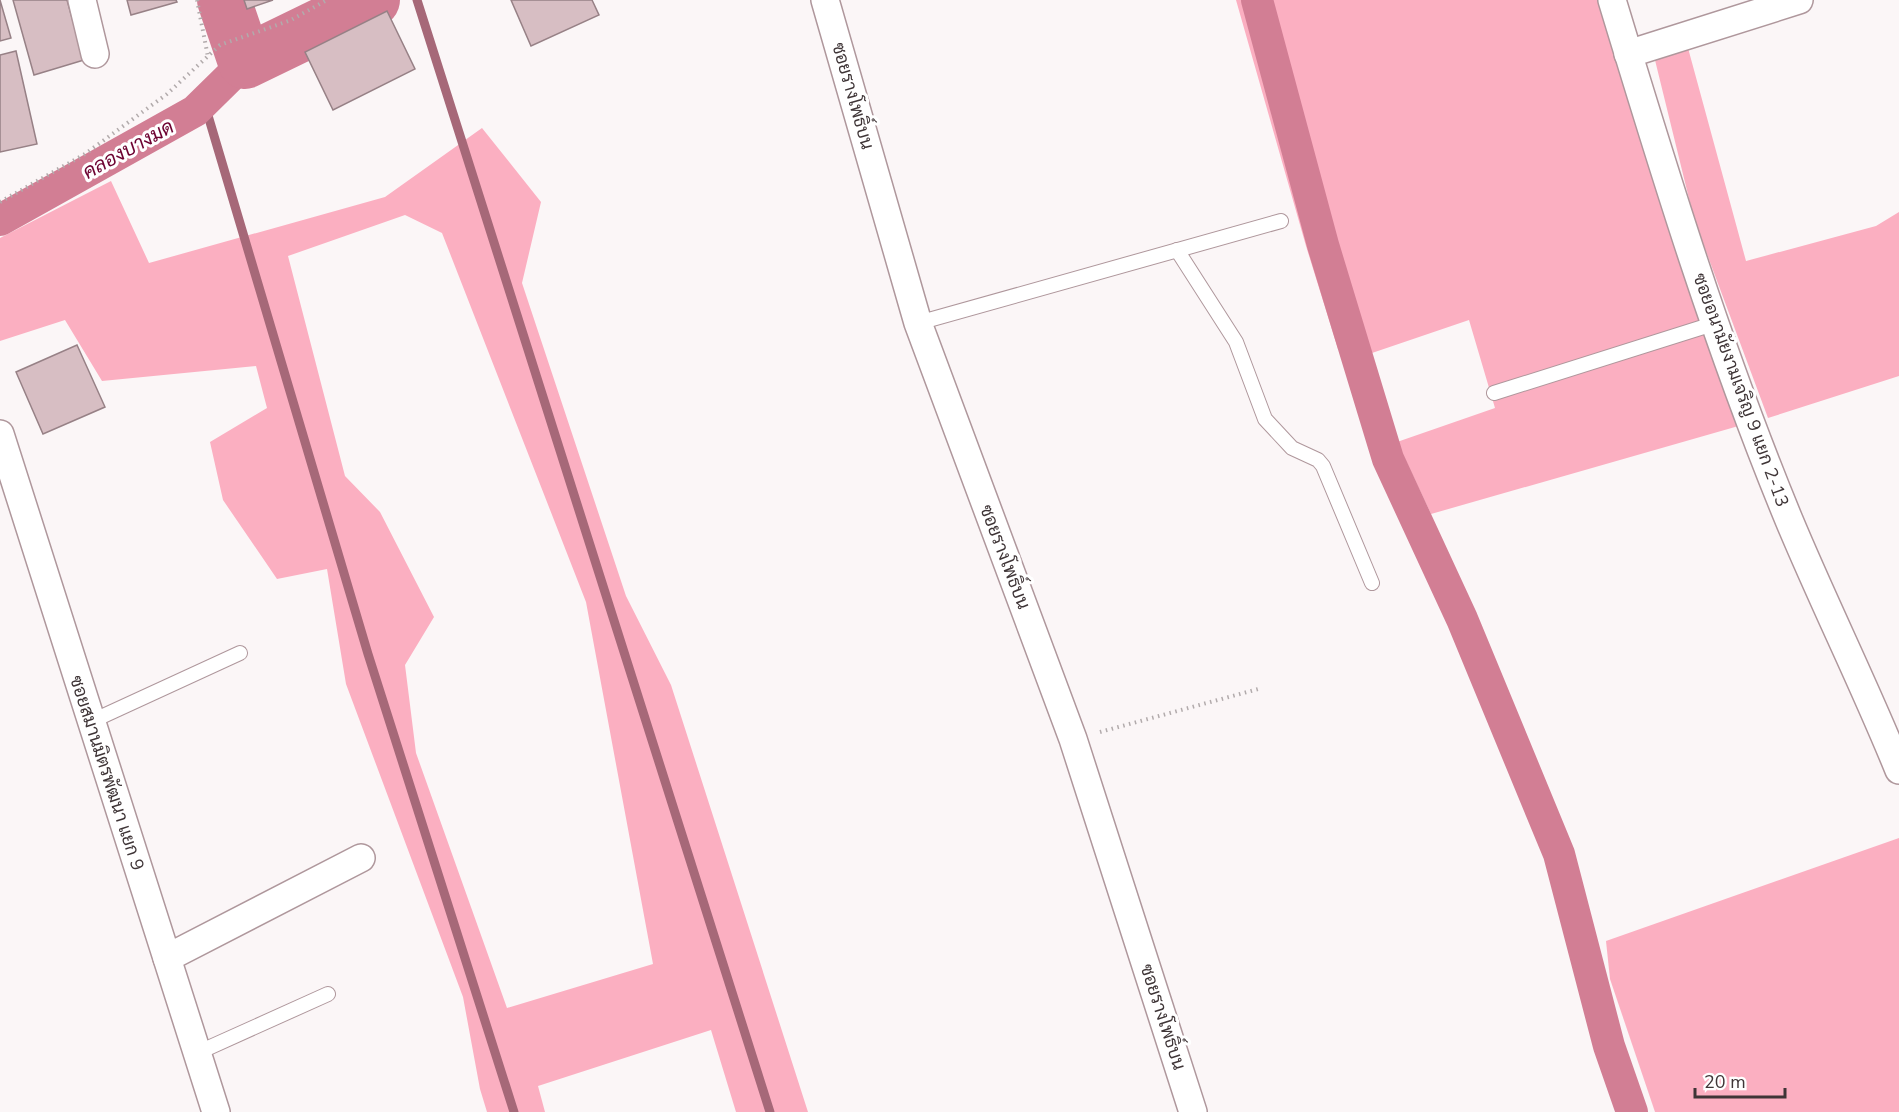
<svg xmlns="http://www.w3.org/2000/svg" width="1899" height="1112" font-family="'Nunito Sans',Sarabun,sans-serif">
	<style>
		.green { fill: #fbafc1; fill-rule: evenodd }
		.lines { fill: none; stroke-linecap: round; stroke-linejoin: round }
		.stream { stroke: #a66878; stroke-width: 9 }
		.canal { stroke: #d27e94; stroke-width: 32 }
		.river { stroke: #d27e94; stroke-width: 54 }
		.building { fill: #d7bec3; stroke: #978186; stroke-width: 1.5 }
		.service-casing { stroke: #af979c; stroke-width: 16 }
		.minor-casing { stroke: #af979c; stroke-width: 30 }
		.path { stroke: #b2abac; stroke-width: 4; stroke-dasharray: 1.5 4.5; stroke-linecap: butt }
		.service { stroke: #fff; stroke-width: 14 }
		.minor { stroke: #fff; stroke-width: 27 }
		.labels { text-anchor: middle; stroke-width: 6; stroke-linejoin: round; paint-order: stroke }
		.street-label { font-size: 18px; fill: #3f3537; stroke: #fff }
		.water-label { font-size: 20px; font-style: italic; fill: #6d0231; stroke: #fff }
	</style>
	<rect width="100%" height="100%" fill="#fbf6f7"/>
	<g class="green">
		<polygon points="1236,0 1598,0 1674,247 1742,425 1431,514 1397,442 1495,408 1469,320 1372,353 1338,349 1306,246"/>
		<polygon points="1688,48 1746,261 1876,226 1899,212 1899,376 1768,418 1694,219 1654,56"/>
		<path d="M482 128 541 202 522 283 626 596 671 685 808 1112H736L711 1030 538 1086 545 1112H487L480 1089 463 997 346 684 327 569 277 579 223 500 210 442 267 408 256 366 102 381 65 320 0 341V238L111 181 149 263 385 197ZM405 215 442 233 586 602 653 964 507 1008 416 753 405 665 434 617 380 512 345 476 288 256Z"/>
		<polygon points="1899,838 1899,1112 1655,1112 1610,979 1606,941"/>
	</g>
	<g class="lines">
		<g class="stream">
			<polyline points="417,0 770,1112"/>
			<polyline points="204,102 368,654 514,1112"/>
		</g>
		<g class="canal">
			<polyline points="1257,0 1323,245 1388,459 1462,619 1559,854 1609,1046 1632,1112"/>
			<polyline points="0,220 195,111 245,62"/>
		</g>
		<polyline class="river" points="224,0 245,62 373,0"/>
	</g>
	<g class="building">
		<polygon points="0,0 11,38 0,41"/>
		<polygon points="13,0 67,0 84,60 34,75"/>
		<polygon points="127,0 176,0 177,2 131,15"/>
		<polygon points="244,0 273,0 247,9"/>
		<polygon points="511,0 592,0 599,15 531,46"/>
		<polygon points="387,11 415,69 333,110 305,52"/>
		<polygon points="16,51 37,144 0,152 0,55"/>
		<polygon points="77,345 105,407 43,434 16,372"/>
	</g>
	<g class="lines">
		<defs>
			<g id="service">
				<polyline points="1177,250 1236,342 1265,419 1292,448 1318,460 1323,466 1372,583"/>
				<polyline points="918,323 1281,221"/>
				<polyline points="1494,393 1716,323"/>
				<polyline points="90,722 240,653"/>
				<polyline points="197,1053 328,994"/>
			</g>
			<g id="minor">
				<polyline points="82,0 95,54"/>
				<polyline points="825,0 918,323 1073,739 1193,1112"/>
				<path d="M1612 0C1665 175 1719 351 1789 520 1824 604 1865 686 1899 770"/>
				<polyline points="1628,54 1799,0"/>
				<polyline points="0,434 216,1112"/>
				<polyline points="167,958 361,858"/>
			</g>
		</defs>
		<use href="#service" class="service-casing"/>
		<use href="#minor" class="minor-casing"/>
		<g class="path">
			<polyline points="197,0 208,57"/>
			<polyline points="0,202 85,154 167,94 220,45 291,20 327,0"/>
			<polyline points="1100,732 1262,688"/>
		</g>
		<use href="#service" class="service"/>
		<use href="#minor" class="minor"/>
	</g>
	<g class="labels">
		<g class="street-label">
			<text transform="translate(853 96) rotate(74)" y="6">ซอยรางโพธิ์บน</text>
			<text transform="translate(1741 390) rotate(70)" y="6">ซอยอนามัยงามเจริญ 9 แยก 2-13</text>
			<text transform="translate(1005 557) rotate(69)" y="6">ซอยรางโพธิ์บน</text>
			<text transform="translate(107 773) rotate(72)" y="6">ซอยสมานมิตรพัฒนา แยก 9</text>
			<text transform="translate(1163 1017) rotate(72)" y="6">ซอยรางโพธิ์บน</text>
		</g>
		<g class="water-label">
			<text transform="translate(128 149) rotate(-29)" y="7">คลองบางมด</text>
		</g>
	</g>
	<path d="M1695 1088v9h90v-9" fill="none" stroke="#3f3537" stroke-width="3"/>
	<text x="1704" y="1088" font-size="18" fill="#3f3537" stroke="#ffffff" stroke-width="4.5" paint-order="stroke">20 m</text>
</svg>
